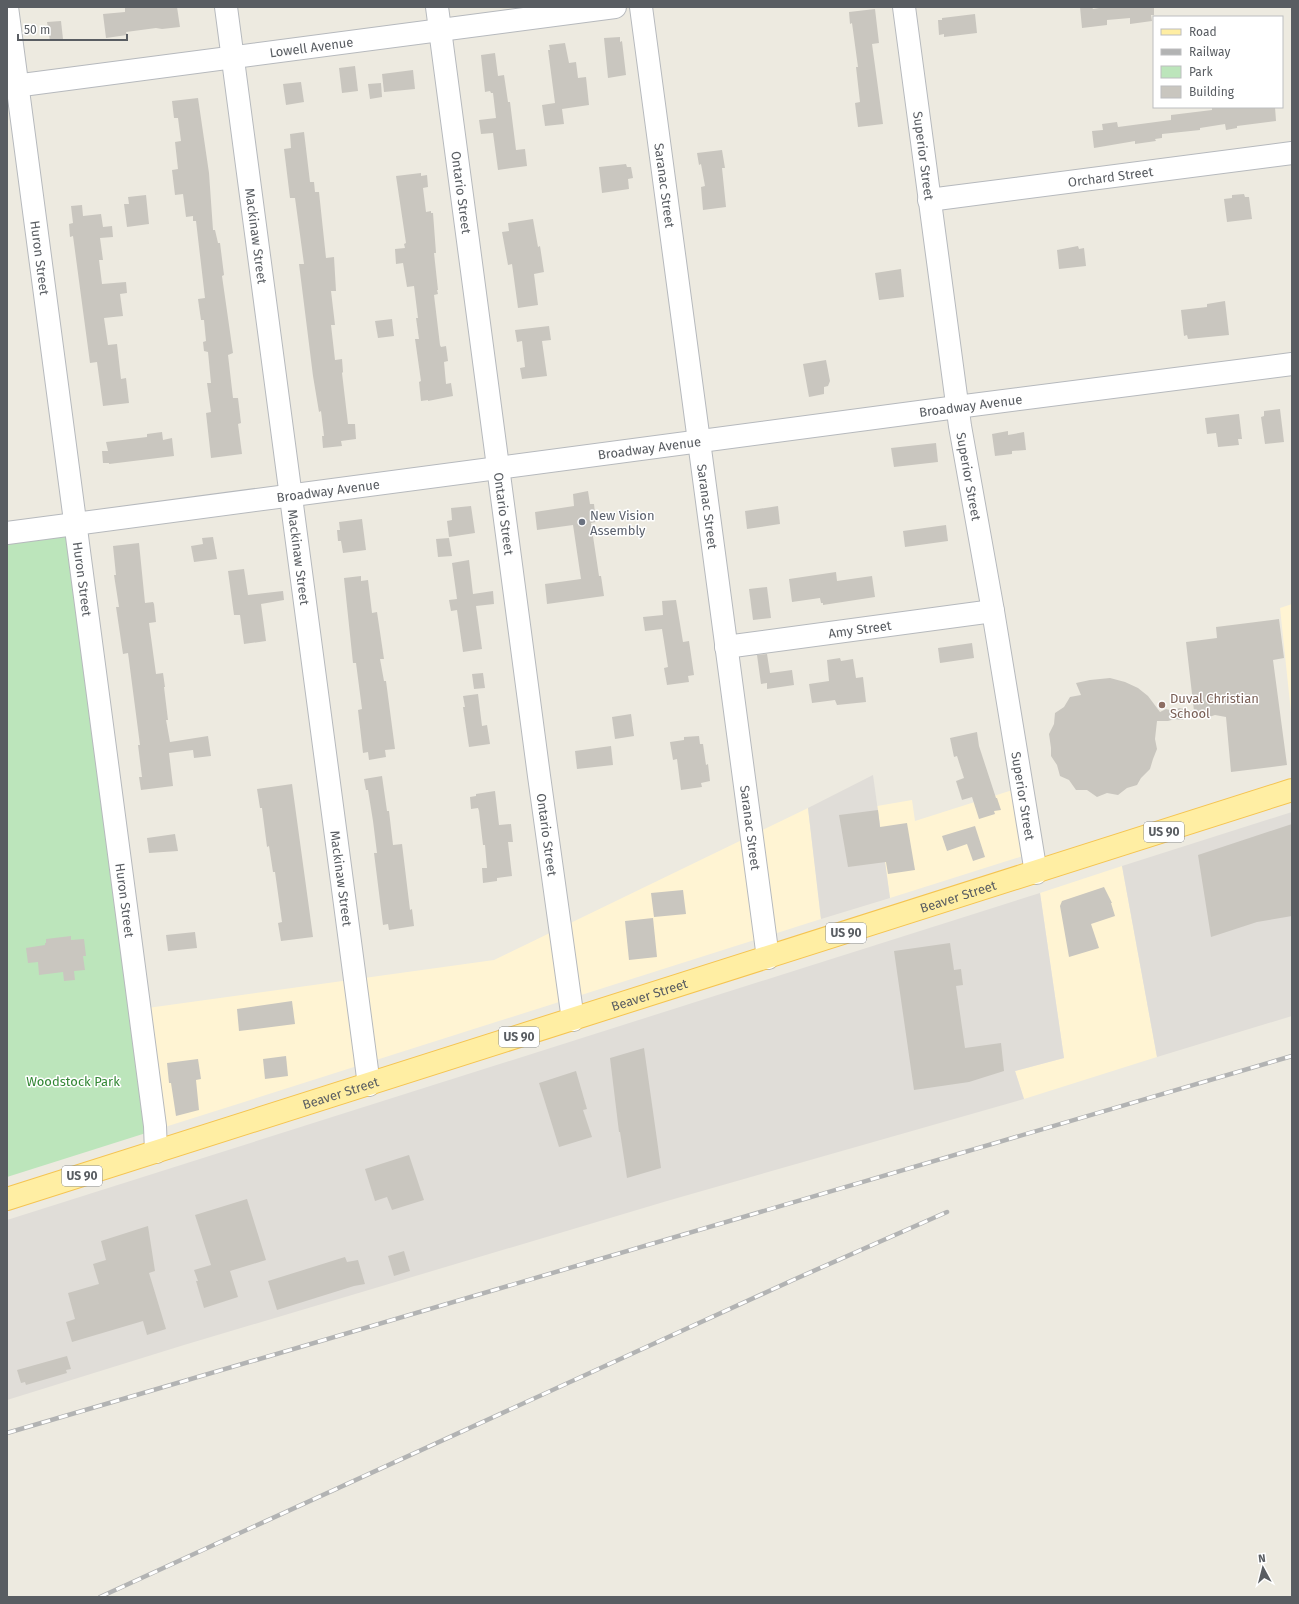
<svg xmlns="http://www.w3.org/2000/svg" width="1299" height="1604" font-family="'Fira Sans',sans-serif">
	<style>
		.commercial { fill: #fff4d3 }
		.industrial { fill: #e0ddd8 }
		.green { fill: #bce5bb }
		.building { fill: #c9c6bf }
		.lines { fill: none; stroke-linecap: round; stroke-linejoin: round }
		.minor-casing { stroke: #b6b9bd; stroke-width: 24 }
		.major-casing { stroke: #f5c451; stroke-width: 24 }
		.minor { stroke: #fff; stroke-width: 22 }
		.major { stroke: #ffeea3; stroke-width: 22 }
		.rail-casing { stroke: #b2b3b3; stroke-width: 4.5 }
		.rail { stroke: #fff; stroke-width: 3; stroke-dasharray: 9; stroke-linecap: butt }
		.worship-dot { fill: #6b7280; stroke: #fff; stroke-width: 1.5 }
		.education-dot { fill: #8d6e63; stroke: #fff; stroke-width: 1.5 }
		.labels { text-anchor: middle; stroke-width: 3; stroke-linejoin: round; paint-order: stroke }
		.shield { fill: #fff; stroke: #8b8e91; stroke-width: 1 }
		.shield-label { font-size: 12px; font-weight: bold; fill: #595d62 }
		.street-label { font-size: 13px; fill: #595d62; stroke: #fff }
		.worship-label { font-size: 13px; fill: #5b616d; stroke: #fff; text-anchor: start }
		.education-label { font-size: 13px; fill: #785e54; stroke: #fff; text-anchor: start }
		.park-label { font-size: 13px; fill: #338735; stroke: #fff }
	</style>
	<rect width="100%" height="100%" fill="#edeae0"/>
	<g class="commercial">
		<polygon points="1292,604 1292,722 1280,608"/>
		<polygon points="1031,784 1042,850 890,898 877,806 912,800 915,821"/>
		<polygon points="808,808 821,919 146,1133 133,1010 494,960"/>
		<polygon points="1122,866 1157,1057 1024,1099 1015,1071 1064,1058 1040,893"/>
	</g>
	<g class="industrial">
		<polygon points="873,775 890,898 821,919 808,808"/>
		<polygon points="1292,812 1292,1016 1157,1057 1122,866"/>
		<polygon points="1040,893 1064,1058 1015,1071 1024,1099 667,1201 184,1345 7,1400 7,1220"/>
	</g>
	<polygon class="green" points="68,531 146,1133 7,1177 7,539"/>
	<g class="building">
		<polygon points="125,7 177,7 180,27 162,29 156,28 126,32 127,35 106,38 103,14 125,12"/>
		<polygon points="1080,7 1092,7 1093,9 1105,7 1154,7 1154,15 1151,15 1152,21 1130,24 1130,18 1107,20 1107,25 1082,28"/>
		<polygon points="875,9 879,43 872,44 883,124 858,127 855,103 860,102 856,67 858,67 852,23 850,24 849,12"/>
		<polygon points="975,14 977,33 944,37 944,34 939,35 938,20 942,20 942,18"/>
		<polygon points="61,21 63,39 50,41 47,22"/>
		<polygon points="620,37 620,42 622,41 626,75 608,78 604,38"/>
		<polygon points="565,43 569,63 576,62 578,78 586,77 589,105 562,109 564,124 545,126 542,105 555,103 548,50 550,50 549,45"/>
		<polygon points="495,53 498,76 504,75 508,102 510,102 516,150 525,149 527,166 498,170 493,133 481,134 479,120 496,118 493,93 491,93 490,91 485,92 481,55"/>
		<polygon points="355,66 358,91 342,93 339,68"/>
		<polygon points="413,70 415,89 384,92 382,74"/>
		<polygon points="301,82 304,102 286,105 283,84"/>
		<polygon points="381,83 382,97 370,99 368,84"/>
		<polygon points="198,98 209,173 213,230 215,230 218,243 220,243 224,275 222,276 233,353 228,355 233,398 238,398 241,423 238,424 242,454 211,458 206,413 211,412 207,383 211,383 208,352 204,351 203,342 206,341 204,320 201,320 198,299 205,298 196,221 193,221 193,216 186,217 183,194 175,195 172,170 178,169 175,142 181,141 178,118 174,118 172,101"/>
		<polygon points="1212,107 1275,107 1276,121 1237,126 1237,128 1226,130 1225,124 1200,128 1200,130 1162,134 1162,138 1155,139 1156,141 1135,144 1135,141 1094,148 1092,131 1103,130 1102,124 1117,122 1118,127 1171,120 1171,115 1212,110"/>
		<polygon points="304,132 310,182 314,182 315,192 319,192 326,258 334,257 336,291 331,291 335,325 331,325 335,360 342,359 343,372 342,373 348,424 355,424 356,439 341,441 342,446 323,448 322,436 324,436 321,411 319,412 313,376 299,264 304,264 295,198 290,198 284,149 291,148 290,134"/>
		<polygon points="722,150 725,168 722,168 726,207 703,210 701,187 705,186 701,164 699,165 697,153"/>
		<polygon points="626,164 627,167 631,167 633,178 628,179 629,189 602,193 599,167"/>
		<polygon points="421,173 421,176 427,175 428,187 423,188 426,212 431,211 431,213 433,213 436,253 434,253 438,290 437,290 438,294 434,295 440,345 441,347 446,346 448,361 444,362 446,384 451,383 453,396 428,401 428,400 421,401 419,382 421,381 415,339 419,339 416,318 418,318 414,286 407,287 403,263 396,264 395,249 405,248 404,244 406,243 396,176"/>
		<polygon points="1244,194 1245,197 1249,197 1252,219 1227,222 1224,199 1232,198 1232,195"/>
		<polygon points="146,195 149,224 127,227 124,204 129,204 128,197"/>
		<polygon points="82,205 83,216 101,214 103,227 112,226 113,237 100,238 103,260 99,260 102,284 126,282 127,293 120,294 123,316 104,318 108,345 117,344 121,379 126,378 129,403 103,406 97,362 90,363 73,236 70,237 69,224 73,223 71,206"/>
		<polygon points="533,219 538,247 540,246 544,272 534,274 538,305 518,308 512,264 508,265 502,232 509,231 508,223"/>
		<polygon points="1078,246 1079,249 1084,248 1086,266 1059,269 1057,250"/>
		<polygon points="901,269 904,297 879,300 875,273"/>
		<polygon points="1225,301 1229,335 1188,339 1187,335 1184,336 1181,310 1207,307 1207,304"/>
		<polygon points="392,319 394,336 378,338 375,321"/>
		<polygon points="549,326 551,340 542,341 547,376 522,379 520,368 525,367 522,341 517,342 515,330"/>
		<polygon points="826,360 830,381 828,386 824,387 824,394 809,397 803,364"/>
		<polygon points="1280,409 1284,442 1265,444 1261,417 1264,416 1264,411"/>
		<polygon points="1239,414 1242,439 1238,439 1239,445 1218,447 1216,433 1207,434 1205,418"/>
		<polygon points="1008,431 1008,435 1024,432 1026,450 1012,451 1012,454 995,456 992,434"/>
		<polygon points="162,432 163,440 172,438 174,456 109,464 109,463 103,463 102,451 108,451 106,442 147,437 147,434"/>
		<polygon points="936,443 938,462 894,467 891,448"/>
		<polygon points="588,491 590,504 594,504 596,522 591,523 599,576 601,576 604,596 547,604 545,584 581,579 573,525 537,530 535,512 574,506 573,494"/>
		<polygon points="471,506 475,533 449,537 447,521 452,520 451,508"/>
		<polygon points="778,506 780,524 747,529 745,511"/>
		<polygon points="362,519 366,550 343,553 341,541 338,541 337,530 340,530 339,522"/>
		<polygon points="946,525 948,541 905,547 903,531"/>
		<polygon points="213,537 217,559 194,562 191,546 203,544 202,538"/>
		<polygon points="449,538 452,556 438,557 436,539"/>
		<polygon points="139,543 145,603 153,602 154,604 156,622 149,623 156,674 163,673 165,687 164,687 168,720 166,720 170,742 208,736 211,756 194,758 193,750 169,753 173,786 141,790 139,777 142,777 138,745 140,745 128,653 123,654 119,627 116,607 119,607 114,575 116,575 113,546"/>
		<polygon points="469,560 473,594 493,591 494,604 476,606 482,649 463,652 457,610 451,611 449,600 457,599 452,563"/>
		<polygon points="244,569 248,595 283,591 284,600 261,604 266,641 244,644 240,615 234,615 228,571"/>
		<polygon points="836,572 837,581 872,576 875,597 823,605 823,603 821,603 820,598 792,602 789,579"/>
		<polygon points="361,576 361,581 368,580 372,613 377,612 384,659 380,659 384,681 386,681 395,749 385,750 386,757 369,760 368,752 363,753 358,710 362,709 356,663 353,663 344,578"/>
		<polygon points="767,587 771,618 753,620 749,589"/>
		<polygon points="676,600 683,642 689,641 694,675 688,676 689,682 667,685 664,668 668,667 662,629 645,631 643,617 663,615 662,601"/>
		<polygon points="1279,619 1284,658 1273,660 1287,765 1231,772 1226,717 1215,715 1209,717 1201,716 1195,719 1194,716 1181,720 1175,719 1168,721 1157,721 1155,739 1157,749 1153,759 1150,769 1141,778 1137,785 1127,788 1118,795 1107,793 1097,797 1087,790 1076,790 1069,780 1060,776 1057,765 1051,756 1051,748 1049,734 1054,724 1055,713 1064,707 1070,697 1081,695 1076,683 1090,680 1110,678 1125,682 1138,688 1148,696 1160,712 1166,709 1174,711 1179,708 1194,711 1186,642 1217,638 1216,627"/>
		<polygon points="972,643 974,658 940,663 938,648"/>
		<polygon points="767,654 770,673 792,670 794,685 767,689 767,683 761,684 757,655"/>
		<polygon points="840,658 841,661 853,659 856,678 863,677 866,702 837,705 835,700 812,703 809,684 829,681 827,660"/>
		<polygon points="483,673 485,688 474,689 472,674"/>
		<polygon points="478,694 482,726 487,725 490,744 469,747 463,707 465,707 463,696"/>
		<polygon points="631,714 634,736 615,739 612,717"/>
		<polygon points="977,732 979,746 996,798 997,798 1001,810 994,811 995,814 979,819 972,797 962,800 956,781 964,778 957,756 954,757 950,738"/>
		<polygon points="699,736 700,744 703,744 706,765 708,764 710,781 701,783 702,787 681,790 677,759 673,760 670,742 684,740 684,737"/>
		<polygon points="611,746 613,765 577,769 575,751"/>
		<polygon points="382,776 387,811 389,811 393,845 402,844 410,910 412,909 414,926 389,930 388,924 383,925 374,853 377,853 373,821 368,790 366,790 364,779"/>
		<polygon points="292,784 313,937 281,941 278,923 282,922 275,872 273,872 269,846 267,847 262,808 260,808 257,789"/>
		<polygon points="495,791 499,825 511,824 513,842 508,842 512,876 497,878 497,881 483,883 482,868 487,868 485,845 483,845 479,811 478,808 471,809 470,797 476,796 476,794"/>
		<polygon points="878,810 880,827 907,823 915,870 888,874 886,862 848,867 839,815"/>
		<polygon points="1292,824 1292,916 1257,922 1211,937 1198,855"/>
		<polygon points="975,826 985,857 973,861 967,844 947,851 942,836"/>
		<polygon points="175,834 178,851 149,853 147,838"/>
		<polygon points="1104,887 1112,903 1111,903 1115,916 1091,924 1099,948 1069,957 1060,906 1062,901"/>
		<polygon points="683,890 686,914 654,917 651,893"/>
		<polygon points="653,918 657,957 629,960 625,921"/>
		<polygon points="195,932 197,948 168,951 166,935"/>
		<polygon points="71,936 71,940 84,939 86,956 83,956 85,970 74,971 75,980 64,981 63,972 39,975 38,962 28,963 26,948 45,945 45,943 46,943 46,939"/>
		<polygon points="950,943 954,970 961,969 963,985 956,986 965,1048 1001,1043 1004,1071 969,1082 914,1090 894,951"/>
		<polygon points="292,1001 295,1024 239,1031 237,1009"/>
		<polygon points="644,1048 661,1168 627,1178 620,1132 619,1132 610,1058"/>
		<polygon points="286,1056 288,1076 265,1079 263,1059"/>
		<polygon points="198,1059 201,1079 196,1080 199,1110 176,1116 171,1083 169,1083 167,1063"/>
		<polygon points="576,1071 587,1109 583,1110 592,1137 559,1147 539,1083"/>
		<polygon points="409,1155 424,1200 392,1210 387,1197 375,1201 365,1169"/>
		<polygon points="247,1199 266,1260 230,1271 238,1297 204,1308 196,1281 198,1281 194,1270 211,1265 195,1215"/>
		<polygon points="148,1226 155,1271 149,1273 166,1329 147,1335 143,1321 72,1342 66,1322 75,1319 68,1293 99,1284 93,1264 106,1260 101,1241"/>
		<polygon points="404,1251 410,1271 394,1276 388,1256"/>
		<polygon points="345,1257 347,1262 358,1260 365,1284 354,1286 277,1310 268,1281"/>
		<polygon points="67,1356 71,1369 66,1370 67,1373 26,1385 25,1382 21,1383 17,1370"/>
	</g>
	<g class="lines">
		<defs>
			<g id="minor">
				<path id="s1" d="M7 7 155 1126 156 1152"/>
				<path id="s2" d="M226 7 369 1085"/>
				<path id="s3" d="M437 7 539 776 573 1020"/>
				<path id="s4" d="M641 7 768 958"/>
				<path id="s5" d="M904 7 960 426 993 611 1036 873"/>
				<path id="s6" d="M7 87 615 7"/>
				<path id="s7" d="M929 200 1292 153"/>
				<path id="s8" d="M7 533 957 407 1292 364"/>
				<path id="s9" d="M726 647 993 611"/>
			</g>
			<g id="major">
				<path id="s10" d="M7 1199 1292 790"/>
			</g>
		</defs>
		<use href="#minor" class="minor-casing"/>
		<use href="#major" class="major-casing"/>
		<use href="#minor" class="minor"/>
		<use href="#major" class="major"/>
		<defs>
			<g id="rail">
				<polyline points="7,1433 1292,1056"/>
				<polyline points="100,1597 793,1280 947,1212"/>
			</g>
		</defs>
		<use href="#rail" class="rail-casing"/>
		<use href="#rail" class="rail"/>
	</g>
	<circle class="worship-dot" cx="582" cy="522" r="4"/>
	<circle class="education-dot" cx="1162" cy="705" r="4"/>
	<g class="labels">
		<g class="shield">
			<rect x="1144" y="822" width="40" height="20" rx="3"/>
			<rect x="826" y="923" width="40" height="20" rx="3"/>
			<rect x="499" y="1027" width="40" height="20" rx="3"/>
			<rect x="62" y="1166" width="40" height="20" rx="3"/>
		</g>
		<g class="shield-label">
			<text x="1164" y="836">US 90</text>
			<text x="846" y="937">US 90</text>
			<text x="519" y="1041">US 90</text>
			<text x="82" y="1180">US 90</text>
		</g>
		<g class="street-label">
			<text dy="5" stroke="none"><textPath href="#s6" startOffset="307">Lowell Avenue</textPath></text>
			<text dy="5" stroke="none"><textPath href="#s5" startOffset="150">Superior Street</textPath></text>
			<text dy="5" stroke="none"><textPath href="#s7" startOffset="183">Orchard Street</textPath></text>
			<text dy="5" stroke="none"><textPath href="#s4" startOffset="180">Saranac Street</textPath></text>
			<text dy="5" stroke="none"><textPath href="#s3" startOffset="187">Ontario Street</textPath></text>
			<text dy="5" stroke="none"><textPath href="#s2" startOffset="231">Mackinaw Street</textPath></text>
			<text dy="5" stroke="none"><textPath href="#s1" startOffset="253">Huron Street</textPath></text>
			<text dy="5" stroke="none"><textPath href="#s8" startOffset="972">Broadway Avenue</textPath></text>
			<text dy="5" stroke="none"><textPath href="#s8" startOffset="648">Broadway Avenue</textPath></text>
			<text dy="5" stroke="none"><textPath href="#s5" startOffset="474">Superior Street</textPath></text>
			<text dy="5" stroke="none"><textPath href="#s8" startOffset="324">Broadway Avenue</textPath></text>
			<text dy="5" stroke="none"><textPath href="#s4" startOffset="504">Saranac Street</textPath></text>
			<text dy="5" stroke="none"><textPath href="#s3" startOffset="511">Ontario Street</textPath></text>
			<text dy="5" stroke="none"><textPath href="#s2" startOffset="555">Mackinaw Street</textPath></text>
			<text dy="5" stroke="none"><textPath href="#s1" startOffset="577">Huron Street</textPath></text>
			<text dy="5" stroke="none"><textPath href="#s9" startOffset="135">Amy Street</textPath></text>
			<text dy="5" stroke="none"><textPath href="#s5" startOffset="798">Superior Street</textPath></text>
			<text dy="5" stroke="none"><textPath href="#s4" startOffset="828">Saranac Street</textPath></text>
			<text dy="5" stroke="none"><textPath href="#s3" startOffset="835">Ontario Street</textPath></text>
			<text dy="5" stroke="none"><textPath href="#s2" startOffset="879">Mackinaw Street</textPath></text>
			<text dy="5" stroke="none"><textPath href="#s10" startOffset="998">Beaver Street</textPath></text>
			<text dy="5" stroke="none"><textPath href="#s1" startOffset="901">Huron Street</textPath></text>
			<text dy="5" stroke="none"><textPath href="#s10" startOffset="674">Beaver Street</textPath></text>
			<text dy="5" stroke="none"><textPath href="#s10" startOffset="350">Beaver Street</textPath></text>
		</g>
		<g class="worship-label">
			<text x="590" y="520">New Vision<tspan x="590" dy="15">Assembly</tspan></text>
		</g>
		<g class="education-label">
			<text x="1170" y="703">Duval Christian<tspan x="1170" dy="15">School</tspan></text>
		</g>
		<g class="park-label">
			<text x="73" y="1086">Woodstock Park</text>
		</g>
	</g>
	<rect width="1299" height="1604" fill="none" stroke="#595d62" stroke-width="16"/>
	<rect x="1153" y="16" width="130" height="92" fill="#ffffff" stroke="#bdbec0"/>
	<rect x="1161" y="29" width="20" height="6" fill="#ffeea3" stroke="#bdbec0"/>
	<text x="1189" y="36" font-size="12" fill="#595d62">Road</text>
	<rect x="1161" y="49" width="20" height="6" fill="#b2b3b3" stroke="#bdbec0"/>
	<text x="1189" y="56" font-size="12" fill="#595d62">Railway</text>
	<rect x="1161" y="66" width="20" height="12" fill="#bce5bb" stroke="#bdbec0"/>
	<text x="1189" y="76" font-size="12" fill="#595d62">Park</text>
	<rect x="1161" y="86" width="20" height="12" fill="#c9c6bf" stroke="#bdbec0"/>
	<text x="1189" y="96" font-size="12" fill="#595d62">Building</text>
	<g transform="translate(1263 1568) rotate(353)" stroke="#ffffff" stroke-width="3" paint-order="stroke">
	<path d="M0-3L7 15L0 10L-7 15Z" fill="#595d62"/>
	<text y="-6" font-size="11" font-weight="bold" text-anchor="middle" fill="#595d62">N</text>
	</g>
	<path d="M18 34v6h109v-6" fill="none" stroke="#595d62" stroke-width="2"/>
	<text x="24" y="34" font-size="12" fill="#595d62" stroke="#ffffff" stroke-width="3" paint-order="stroke">50 m</text>
</svg>
